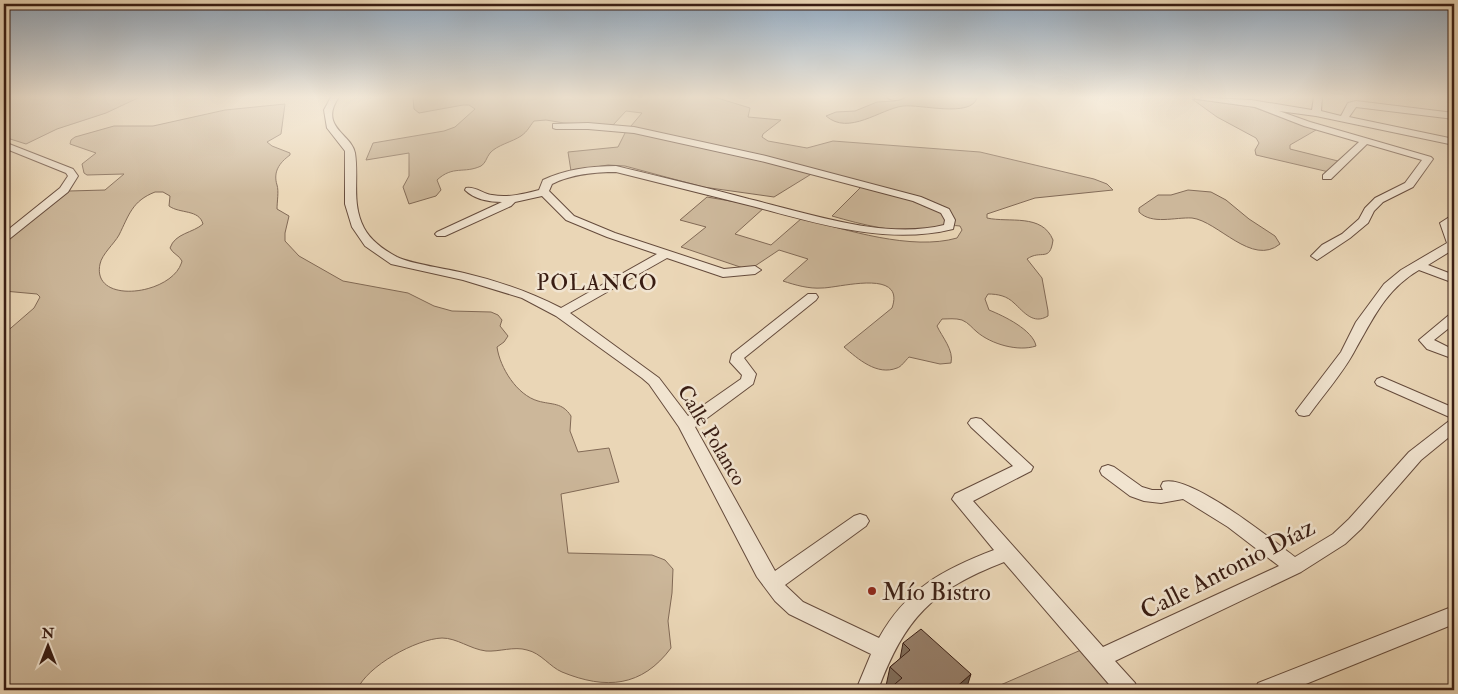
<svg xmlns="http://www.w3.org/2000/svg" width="1458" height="694" font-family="'IM FELL Double Pica',serif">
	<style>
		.green { fill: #ccb79a; stroke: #826a56; fill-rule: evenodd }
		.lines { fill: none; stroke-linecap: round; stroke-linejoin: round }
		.minor-casing { stroke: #654b3c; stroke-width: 2 }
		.minor { fill: #f1e4d0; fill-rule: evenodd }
		.wall { fill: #806c59; stroke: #391d13 }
		.shaded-wall { fill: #685849; stroke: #391d13 }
		.building { fill: #957d68; stroke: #391d13 }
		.poi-dot { fill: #8f2418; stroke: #f1e4d0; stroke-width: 2 }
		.labels { text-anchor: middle; stroke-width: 5; stroke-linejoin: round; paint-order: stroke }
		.street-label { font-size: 21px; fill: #391d13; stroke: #f1e4d0 }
		.neighbourhood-label { font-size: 22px; letter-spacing: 1px; fill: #391d13; stroke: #f1e4d0 }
		.near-street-label { font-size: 25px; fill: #391d13; stroke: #f1e4d0 }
		.near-poi-label { font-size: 25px; fill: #391d13; stroke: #f1e4d0; text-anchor: start }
	</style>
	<rect width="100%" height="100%" fill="#ead6b6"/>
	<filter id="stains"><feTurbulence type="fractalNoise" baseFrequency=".004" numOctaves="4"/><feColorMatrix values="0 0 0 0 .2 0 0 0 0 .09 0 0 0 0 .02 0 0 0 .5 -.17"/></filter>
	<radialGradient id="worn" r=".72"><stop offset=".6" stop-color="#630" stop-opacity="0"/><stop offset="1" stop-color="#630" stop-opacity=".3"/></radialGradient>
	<g class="green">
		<polygon points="4,97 140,97 106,113 57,129 26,144 4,137"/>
		<path d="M413 97H714L750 108 748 117 781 120 763 134 762 137 768 141 807 148 833 141 980 152 1094 179 1107 184 1113 190 1035 198 987 214V218C1009 223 1042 213 1053 240 1050 263 1041 249 1027 259L1042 278 1048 311V316C1033 325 1024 312 1014 303 1007 296 998 294 988 294L985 299 989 310C1004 316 1033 330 1036 346 1018 352 991 344 977 332 972 328 969 323 962 320 955 318 949 319 942 319L937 326C942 337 954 350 951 363L940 364 909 357C905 361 901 367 897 368 877 376 858 359 844 347L892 308C906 268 839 288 822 288 809 289 795 285 783 281L808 259 779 250 749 270 681 247 706 227 680 220 707 197 765 207 735 234 771 245 802 218C846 230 912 251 957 238L962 230 960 226C948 224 940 230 929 231 896 233 863 225 832 216L862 186 813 173 774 197 703 187 625 166 608 165 571 171 568 152 618 147 625 133 642 113 626 111 613 125 564 123 546 120 534 121C529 127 528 131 521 136 512 142 497 145 490 153 486 158 486 163 481 166 464 174 453 165 437 180L441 190 436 196 409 204 403 187 409 176V153L366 160 373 143 444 131 455 127 475 109 469 105H463L419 113 414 109Z"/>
		<path d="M907 97 977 98C971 118 920 104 903 106 880 109 849 136 826 116L836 112 855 111 877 102 895 101Z"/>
		<polygon points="1192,99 1253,107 1316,130 1290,145 1290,149 1338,161 1329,172 1256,155 1255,150 1259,143 1256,138 1217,117"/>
		<path d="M285 104 281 134 267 142 272 146 290 153V155C279 163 273 172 277 185 279 191 277 202 277 209L289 216 285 233V241L299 256 343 281 408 293 434 306 452 311 491 312 498 315 502 320 500 326 508 336 504 342 497 347C500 368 517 395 538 401 552 405 562 402 571 416L570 431 578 452 609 448 619 482 561 494 568 553 652 555 665 560 673 569 672 593 668 621 671 648C642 687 606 690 562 672 550 667 541 653 527 650 514 646 499 652 486 651 470 649 457 638 442 638 416 639 367 666 357 690H4V334L34 308 40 297 37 294 4 291V243L69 191 105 190 124 174 87 175 84 173 82 164 96 153 70 144 71 140 75 137 114 126H153L225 110ZM155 192H163L170 196 169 206C180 214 199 209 203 224 193 233 175 233 170 248 173 254 179 255 182 261 174 295 91 306 100 264 102 254 114 244 119 235 129 215 132 201 155 192Z"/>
		<path d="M1188 190 1211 192 1226 200 1249 219 1275 236 1280 244C1252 267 1218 221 1192 218 1175 217 1152 225 1139 212V208L1158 195H1171Z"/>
		<polygon points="1081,650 1116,690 989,690"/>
	</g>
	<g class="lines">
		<defs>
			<g id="minor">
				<path d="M331 97H339C318 127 352 134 355 153 359 179 351 203 364 228 371 241 384 250 397 257 411 264 448 269 464 273 498 281 530 292 561 308L657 254 607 237 566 220 542 196 515 202 511 206 445 236H437L435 234 437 232 502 202C489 202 474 199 465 190L466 188C475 186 483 194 492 195 508 198 524 194 539 190L543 180C566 169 591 166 616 166 660 177 705 187 749 199 808 213 884 240 944 225L945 220 941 213 913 201 765 162 634 133 588 129H556L553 128V124L588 123 634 127 766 156 921 197 949 209 955 220 953 229C885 246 814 222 748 205 704 194 660 183 616 172 594 172 572 174 552 184L549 191 574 216 615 233 724 269 755 266 761 270 755 274 723 277 667 258 570 313 659 378 688 416 741 379 742 375 730 362 732 354 808 294H816L818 297 816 300 744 358 756 374 753 384 695 427 775 571 854 516 860 514 866 516 869 521 866 526 785 585 803 602 879 638C906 589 944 569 994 550L952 499 955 494 1013 466 971 427 968 423 971 419 976 418 981 419 1033 467 1031 471 973 501 1103 647 1279 566 1228 527 1183 499 1161 503 1144 501 1130 496 1102 475 1100 471 1102 467 1108 465 1114 467 1142 487 1152 490H1163L1161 486 1163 482C1189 473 1271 539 1295 557L1333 534 1349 519 1409 452 1449 421 1454 420V433L1421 460 1361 529 1345 544 1301 572 1115 661 1135 683 1138 690H1114L1004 562C932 590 905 618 878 690H856L871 654 789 614 775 601 757 577 679 427 649 384 642 378 556 316 522 298 463 280 391 264 365 246 352 227 345 204V151L327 128 324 110Z"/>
				<path d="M887 97H904C900 101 891 101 887 97Z"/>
				<polygon points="1193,97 1251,100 1312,110 1314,97 1322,97 1321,111 1341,116 1348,103 1356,101 1454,113 1454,119 1356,107 1349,117 1454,139 1454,145 1316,116 1279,111 1310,122 1431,157 1433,159 1413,187 1383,202 1374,211 1368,223 1350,238 1317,260 1311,256 1322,245 1342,234 1359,219 1365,208 1375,198 1405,183 1422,160 1367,144 1331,179 1323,179 1323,175 1359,142 1304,126 1255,107 1197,99"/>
				<polygon points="4,142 73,169 78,176 68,192 8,240 4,241 4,233 60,188 68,176 66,173 4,148"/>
				<path d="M1454 214V222L1452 224 1454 231V249L1428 265 1454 275V283L1419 270C1385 290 1373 319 1354 352 1342 374 1324 394 1309 415L1304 416 1299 415 1296 411 1299 407 1341 352 1356 322 1384 284 1401 270 1447 243 1440 223Z"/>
				<polygon points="1454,314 1454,324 1434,340 1454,350 1454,359 1427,349 1419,340 1449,315"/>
				<polygon points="1382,377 1454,408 1454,419 1377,385 1375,382 1377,379"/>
				<polygon points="1454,606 1454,624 1291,690 1255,690 1258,683"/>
			</g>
		</defs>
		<use href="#minor" class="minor-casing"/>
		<use href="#minor" class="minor"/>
	</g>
	<polygon class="wall" points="903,643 966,690 889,690 886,686 890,667 900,659"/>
	<polygon class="shaded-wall" points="971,674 966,690 953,690"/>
	<polygon class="building" points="921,629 971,674 953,690 890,690 889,689 902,678 890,667 910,650 903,643"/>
	<linearGradient id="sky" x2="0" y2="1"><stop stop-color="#91a8be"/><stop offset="0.5" stop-color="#f6edde"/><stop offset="1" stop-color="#f6edde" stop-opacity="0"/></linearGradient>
	<rect width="1458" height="194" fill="url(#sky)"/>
	<circle class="poi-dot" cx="872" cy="591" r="5"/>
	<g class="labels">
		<g class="street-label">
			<text transform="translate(712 435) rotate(59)" y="7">Calle Polanco</text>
		</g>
		<g class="neighbourhood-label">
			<text x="597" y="290">POLANCO</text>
		</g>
		<g class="near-street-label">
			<text transform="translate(1227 568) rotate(-27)" y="9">Calle Antonio Díaz</text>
		</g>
		<g class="near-poi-label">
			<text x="882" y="600">Mío Bistro</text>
		</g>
	</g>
	<rect width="1458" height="694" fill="none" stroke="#ead6b6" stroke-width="20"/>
	<rect x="5" y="5" width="1448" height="684" fill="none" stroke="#391d13" stroke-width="2.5"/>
	<rect x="10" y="10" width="1438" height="674" fill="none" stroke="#391d13"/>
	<g transform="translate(48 646)" stroke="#f1e4d0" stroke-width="4" paint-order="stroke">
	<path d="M0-4L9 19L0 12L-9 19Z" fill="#391d13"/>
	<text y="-8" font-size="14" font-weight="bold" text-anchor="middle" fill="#391d13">N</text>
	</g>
	<rect width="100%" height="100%" filter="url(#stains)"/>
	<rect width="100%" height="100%" fill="url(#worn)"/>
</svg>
